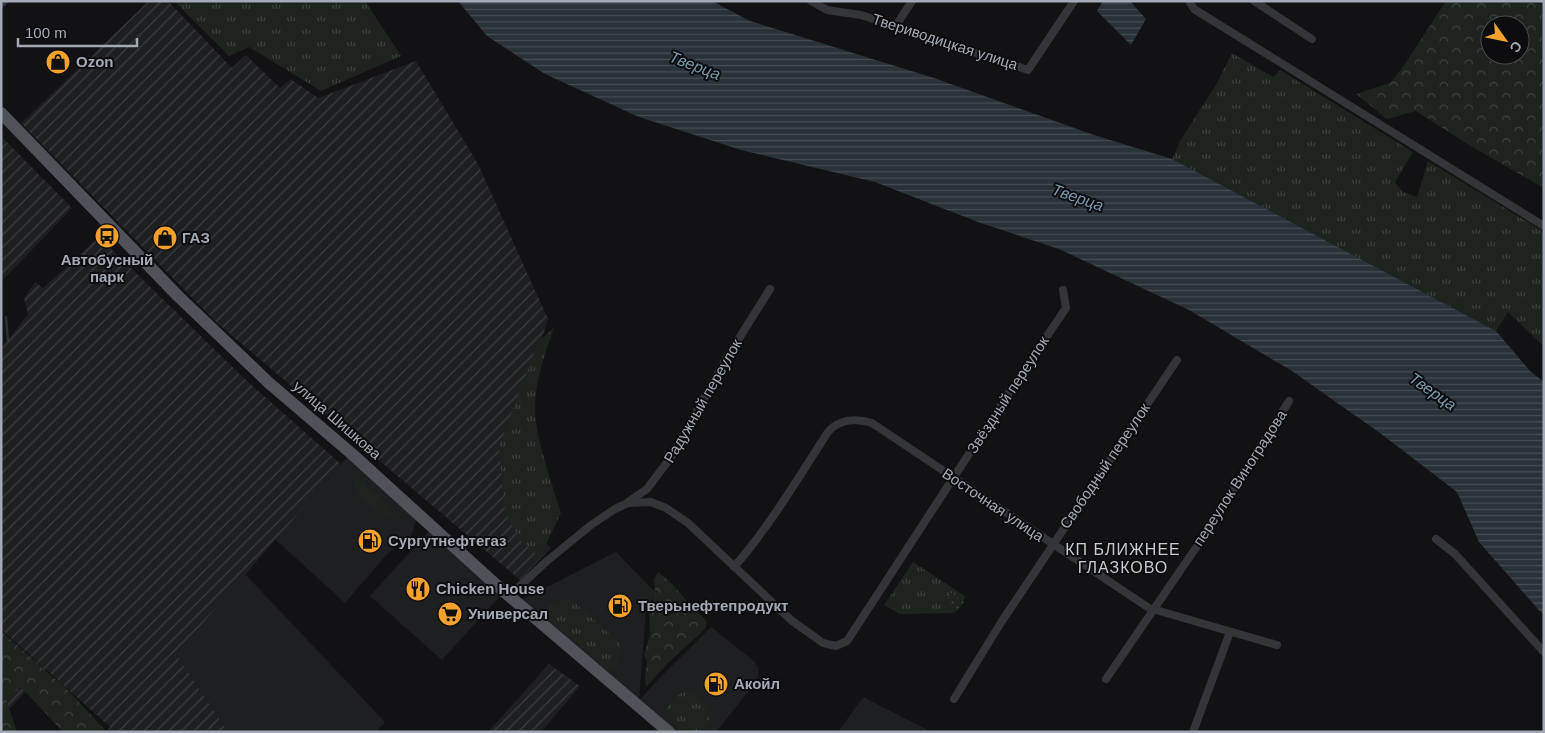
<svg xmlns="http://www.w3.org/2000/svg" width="1545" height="733" font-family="Arial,sans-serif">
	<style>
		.built { fill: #1e1f21 }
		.industrial { fill: url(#industrial-furrows) }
		.grass { fill: url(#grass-tufts) }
		.forest { fill: url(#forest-crowns); fill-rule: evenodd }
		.park { fill: url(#park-dots) }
		.water { fill: url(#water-rules) }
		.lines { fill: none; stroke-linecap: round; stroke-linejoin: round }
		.stream { stroke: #293238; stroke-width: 2.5 }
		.street { stroke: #333539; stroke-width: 8 }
		.primary { stroke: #4f5258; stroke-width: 12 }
		.labels { text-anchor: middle; stroke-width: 4; stroke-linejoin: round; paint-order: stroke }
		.street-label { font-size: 15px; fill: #a4aab5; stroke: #0d0d0f }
		.poi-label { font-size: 15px; font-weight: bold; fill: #a4aab5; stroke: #0d0d0f; text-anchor: start }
		.water-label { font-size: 16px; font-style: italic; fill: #7a9bb0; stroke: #0d0d0f }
		.neighbourhood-label { font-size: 16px; letter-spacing: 1px; fill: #c5c9d1; stroke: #0d0d0f }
	</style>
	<defs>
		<pattern id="industrial-furrows" width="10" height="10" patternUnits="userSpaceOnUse" patternTransform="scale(1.25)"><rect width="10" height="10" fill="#1e1f21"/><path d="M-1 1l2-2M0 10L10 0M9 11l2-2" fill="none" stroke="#3c3d3f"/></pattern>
		<pattern id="grass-tufts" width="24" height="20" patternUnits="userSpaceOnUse" patternTransform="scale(1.25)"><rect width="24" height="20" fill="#1d241d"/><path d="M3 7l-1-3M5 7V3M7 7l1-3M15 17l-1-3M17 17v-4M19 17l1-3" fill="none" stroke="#3b413c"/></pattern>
		<pattern id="forest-crowns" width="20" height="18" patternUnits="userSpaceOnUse" patternTransform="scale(1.25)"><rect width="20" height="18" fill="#1d241d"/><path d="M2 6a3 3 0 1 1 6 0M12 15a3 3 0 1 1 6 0" fill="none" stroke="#3b413c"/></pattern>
		<pattern id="park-dots" width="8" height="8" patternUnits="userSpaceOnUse" patternTransform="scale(1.25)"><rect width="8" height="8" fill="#1d241d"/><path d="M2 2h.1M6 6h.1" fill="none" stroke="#3b413c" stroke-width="1.8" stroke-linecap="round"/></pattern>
		<pattern id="water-rules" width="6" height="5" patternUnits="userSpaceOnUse" patternTransform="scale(1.25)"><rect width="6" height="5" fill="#293238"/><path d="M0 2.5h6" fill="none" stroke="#454d53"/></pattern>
	</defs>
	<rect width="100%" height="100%" fill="#121214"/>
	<g class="built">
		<polygon points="347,457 417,519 411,536 388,553 345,603 275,539"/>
		<polygon points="429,531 501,595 442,660 370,596"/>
		<polygon points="616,552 656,593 646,609 639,701 654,684 711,627 754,661 758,667 758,677 756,682 716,732 676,732 639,702 521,600"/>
		<polygon points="245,574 385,722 376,732 228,732 176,654"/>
		<polygon points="863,697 932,732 838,732"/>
	</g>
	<g class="industrial">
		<polygon points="149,1 168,1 232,68 246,55 280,88 291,79 318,98 416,61 478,164 548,319 520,409 524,522 551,548 520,580 216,322 21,123"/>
		<polygon points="1,136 72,208 1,282"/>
		<polygon points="99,237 248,382 341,464 176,654 228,732 107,732 110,727 1,629 1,349 28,314 24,298 35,282 43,288"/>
		<polygon points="1,631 46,670 1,718"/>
		<polygon points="549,664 580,686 541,732 488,732"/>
	</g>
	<g class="grass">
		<polygon points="174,1 365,1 401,56 321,91 249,47 229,56"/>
		<polygon points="1232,53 1273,77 1280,70 1413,152 1395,182 1403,192 1417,197 1428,161 1544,232 1544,347 1508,312 1496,331 1172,159 1180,141 1216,85"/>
		<path d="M554 328C545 353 536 378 535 405 534 435 552 483 561 513L540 557 521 541 505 512 499 447 538 342Z"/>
		<path d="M355 476 391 507 390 513 385 515 381 514C370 504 350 493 355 476Z"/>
		<polygon points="913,562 965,596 964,602 951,593 944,603 957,611 952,613 900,614 884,605"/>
		<polygon points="565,598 575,603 619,642 620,650 615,670 612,672 609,670 546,617 544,613 551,606"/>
		<path d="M687 691 698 696 711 707 712 715 700 732H684L662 715C669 705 675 693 687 691Z"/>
	</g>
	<g class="forest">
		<path d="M1446 1H1544V188L1469 145 1416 111 1387 119 1356 94 1390 83 1403 67ZM1490 25H1520V55H1490Z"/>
		<path d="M658 572C677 585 682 598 697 612 702 616 704 617 707 623L705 629 668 663 646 687 645 676 647 661 644 655 650 634 649 609 654 596 655 586 653 581Z"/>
		<polygon points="1,635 65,687 107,732 63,732 21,687 6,699 17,732 1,732"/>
	</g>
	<polygon class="park" points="951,593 964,602 957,611 944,603"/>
	<g class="water">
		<polygon points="458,1 712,1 750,21 934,78 1094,135 1172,159 1496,331 1530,371 1544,382 1544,616 1479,542 1457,492 1380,433 1292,371 1189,310 1059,249 978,222 875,182 741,150 639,117 545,74 487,36"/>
		<polygon points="1103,1 1130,1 1146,19 1131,45 1097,11"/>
	</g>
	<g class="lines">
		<polyline class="stream" points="6,317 8,341"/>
		<g class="street">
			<polyline points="811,1 827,10 861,15 1028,70 1074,1"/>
			<polyline points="1189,1 1194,9 1544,226"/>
			<polyline points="1254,1 1312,39"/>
			<polyline points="1,4 4,1"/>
			<polyline points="895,27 912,1"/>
			<polyline points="628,502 647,489 671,457 726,359 770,289"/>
			<polyline points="1436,539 1455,554 1544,652"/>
			<path d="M734 567C770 526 798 478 828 432 839 419 856 418 872 423L1149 608 1277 645"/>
			<path d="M509 596 547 561 591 525 615 509 628 503 651 502 666 508 688 523 791 620 823 643 836 646 847 641C920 530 991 418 1066 308L1063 290"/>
			<polyline points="1106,679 1206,533 1289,401"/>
			<polyline points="954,699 1002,621 1177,360"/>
			<polyline points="1193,732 1230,632"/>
		</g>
		<polyline class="primary" points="1,113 178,296 269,383 352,454 494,583 669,732"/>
	</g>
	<defs>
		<symbol id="shop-disc" viewBox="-11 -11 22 22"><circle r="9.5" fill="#f2a12d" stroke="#0d0d0f"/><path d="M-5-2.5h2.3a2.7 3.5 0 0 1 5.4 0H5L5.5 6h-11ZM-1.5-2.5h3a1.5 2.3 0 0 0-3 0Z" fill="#111"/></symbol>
		<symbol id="bus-disc" viewBox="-11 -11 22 22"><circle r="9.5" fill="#f2a12d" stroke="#0d0d0f"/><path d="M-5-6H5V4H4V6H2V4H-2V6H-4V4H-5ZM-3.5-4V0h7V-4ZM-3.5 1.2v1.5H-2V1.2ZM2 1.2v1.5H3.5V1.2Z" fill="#111"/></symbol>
		<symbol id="fuel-disc" viewBox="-11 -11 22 22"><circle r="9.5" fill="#f2a12d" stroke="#0d0d0f"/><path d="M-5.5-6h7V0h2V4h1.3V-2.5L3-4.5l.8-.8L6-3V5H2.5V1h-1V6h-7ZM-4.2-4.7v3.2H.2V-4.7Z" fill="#111"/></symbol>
		<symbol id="restaurant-disc" viewBox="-11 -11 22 22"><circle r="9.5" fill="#f2a12d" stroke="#0d0d0f"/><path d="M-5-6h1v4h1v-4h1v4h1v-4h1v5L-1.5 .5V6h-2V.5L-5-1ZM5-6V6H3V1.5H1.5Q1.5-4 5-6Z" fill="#111"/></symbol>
		<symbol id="supermarket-disc" viewBox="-11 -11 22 22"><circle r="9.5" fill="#f2a12d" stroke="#0d0d0f"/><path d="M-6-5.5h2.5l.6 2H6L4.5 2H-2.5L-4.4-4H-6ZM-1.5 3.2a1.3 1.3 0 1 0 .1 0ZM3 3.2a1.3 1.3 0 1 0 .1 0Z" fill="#111"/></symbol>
	</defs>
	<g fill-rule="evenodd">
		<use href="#shop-disc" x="44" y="48" width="28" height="28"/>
		<use href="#bus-disc" x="93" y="222" width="28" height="28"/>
		<use href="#shop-disc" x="151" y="224" width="28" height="28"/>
		<use href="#fuel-disc" x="356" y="527" width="28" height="28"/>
		<use href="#restaurant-disc" x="404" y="575" width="28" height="28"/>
		<use href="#fuel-disc" x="606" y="592" width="28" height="28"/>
		<use href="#supermarket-disc" x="436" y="600" width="28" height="28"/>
		<use href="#fuel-disc" x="702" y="670" width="28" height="28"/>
	</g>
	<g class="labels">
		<g class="street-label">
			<text transform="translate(945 42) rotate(18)" y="5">Твериводицкая улица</text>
			<text transform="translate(1008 395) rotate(-57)" y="5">Звёздный переулок</text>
			<text transform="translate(703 401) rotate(-60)" y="5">Радужный переулок</text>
			<text transform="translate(337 420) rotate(41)" y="5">улица Шишкова</text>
			<text transform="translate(1105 466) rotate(-56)" y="5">Свободный переулок</text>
			<text transform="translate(1240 478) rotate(-57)" y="5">переулок Виноградова</text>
			<text transform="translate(993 505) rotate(34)" y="5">Восточная улица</text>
		</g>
		<g class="poi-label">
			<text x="76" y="67">Ozon</text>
			<text x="182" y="243">ГАЗ</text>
			<text x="107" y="265" text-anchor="middle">Автобусный<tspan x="107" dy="17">парк</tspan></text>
			<text x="388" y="546">Сургутнефтегаз</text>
			<text x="436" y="594">Chicken House</text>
			<text x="638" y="611">Тверьнефтепродукт</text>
			<text x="468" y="619">Универсал</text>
			<text x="734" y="689">Акойл</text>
		</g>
		<g class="water-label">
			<text transform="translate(695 65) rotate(21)" y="6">Тверца</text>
			<text transform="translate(1078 197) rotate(19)" y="6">Тверца</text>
			<text transform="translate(1433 391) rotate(35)" y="6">Тверца</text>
		</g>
		<g class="neighbourhood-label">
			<text x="1123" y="555">КП БЛИЖНЕЕ<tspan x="1123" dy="18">ГЛАЗКОВО</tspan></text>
		</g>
	</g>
	<rect width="1545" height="733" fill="none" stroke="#a4aab5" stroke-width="5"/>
	<g transform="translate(1505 40) rotate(123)"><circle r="24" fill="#0d0d0f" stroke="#494c51"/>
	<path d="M0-4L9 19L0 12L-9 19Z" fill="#f2a12d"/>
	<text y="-8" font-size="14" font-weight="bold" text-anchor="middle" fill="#a4aab5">С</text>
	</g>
	<path d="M18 38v8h119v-8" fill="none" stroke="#a4aab5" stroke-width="2.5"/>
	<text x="25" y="38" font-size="15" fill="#a4aab5" stroke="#0d0d0f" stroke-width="4" paint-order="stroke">100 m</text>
</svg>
